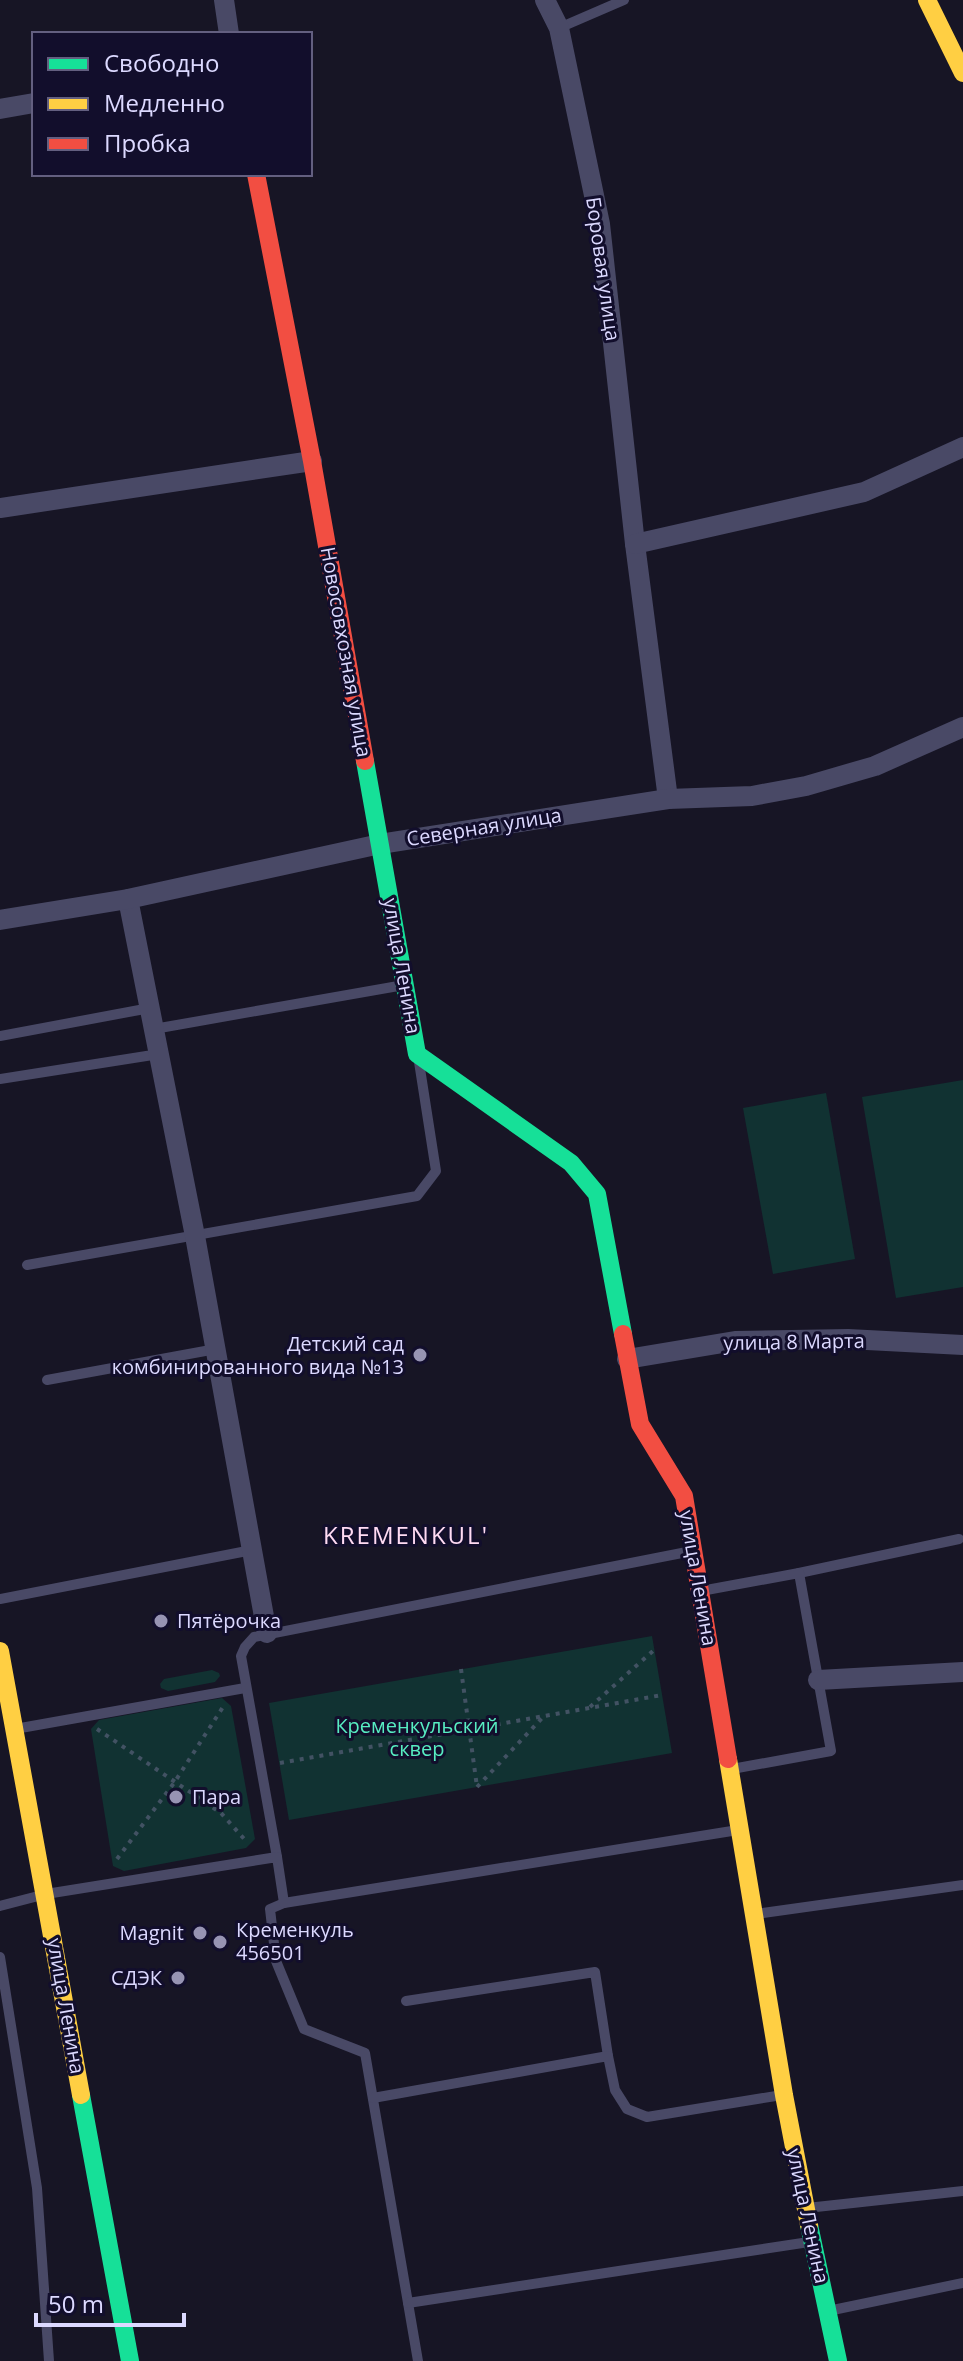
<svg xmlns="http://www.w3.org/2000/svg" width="963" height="2361" font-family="'Open Sans',sans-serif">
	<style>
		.green { fill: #113232 }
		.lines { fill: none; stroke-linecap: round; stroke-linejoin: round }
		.path { stroke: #425263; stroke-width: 4; stroke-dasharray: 4 6; stroke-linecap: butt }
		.lane { stroke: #494966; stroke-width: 10 }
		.street { stroke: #494966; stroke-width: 20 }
		.fast { stroke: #16e098; stroke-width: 18 }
		.slow { stroke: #ffcf43; stroke-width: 18 }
		.jam { stroke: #f24e42; stroke-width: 18 }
		.poi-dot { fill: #9794b3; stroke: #120e2c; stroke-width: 3 }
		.labels { text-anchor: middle; stroke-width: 6; stroke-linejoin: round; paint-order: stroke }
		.street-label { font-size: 20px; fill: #dcd9ff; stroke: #120e2c }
		.poi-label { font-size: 20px; fill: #dcd9ff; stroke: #120e2c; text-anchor: end }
		.park-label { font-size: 20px; fill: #57edc2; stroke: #120e2c }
		.quarter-label { font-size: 24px; letter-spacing: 2px; fill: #ffdbf3; stroke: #120e2c }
	</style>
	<rect width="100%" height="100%" fill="#171525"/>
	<g class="green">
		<polygon points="963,1080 963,1287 896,1298 862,1097"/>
		<polygon points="826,1093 855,1259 773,1274 743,1108"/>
		<polygon points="652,1636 672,1753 289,1820 269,1703"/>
		<polygon points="212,1670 219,1673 220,1676 215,1682 168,1691 161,1688 160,1684 164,1679"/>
		<polygon points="222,1698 231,1706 255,1839 246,1848 124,1871 113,1866 91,1729 99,1720"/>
	</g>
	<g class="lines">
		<g class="path">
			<polyline points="461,1669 477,1787"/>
			<polyline points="590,1707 654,1650"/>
			<polyline points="97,1729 221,1813 246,1841"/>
			<polyline points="280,1763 662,1695"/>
			<polyline points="477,1787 544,1716"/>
			<polyline points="117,1859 174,1783 223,1707"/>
		</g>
		<g class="lane">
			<polyline points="559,28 624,0"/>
			<polyline points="154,1029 404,985"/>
			<polyline points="0,1036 150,1008"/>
			<polyline points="0,1079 159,1054"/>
			<polyline points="27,1265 417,1196 436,1171 419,1062"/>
			<polyline points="47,1380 216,1349"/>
			<polyline points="799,1573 959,1539"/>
			<polyline points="701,1591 799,1573 831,1751 732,1769"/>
			<polyline points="0,1599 252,1550"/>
			<polyline points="15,1729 245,1688"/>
			<polyline points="277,1857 241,1656 245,1647 254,1637 692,1551"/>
			<polyline points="284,1903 270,1909 276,1961 304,2029 365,2053 418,2361"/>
			<polyline points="0,1906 46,1894 277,1857 284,1903 738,1830"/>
			<polyline points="756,1914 963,1885"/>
			<polyline points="0,1957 37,2188 49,2361"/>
			<polyline points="406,2001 595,1972 608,2056"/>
			<polyline points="373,2098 608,2056 615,2090 627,2109 647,2117 782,2095"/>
			<polyline points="807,2208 963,2191"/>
			<polyline points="408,2303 809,2242"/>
			<polyline points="828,2311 963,2283"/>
		</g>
		<g class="street">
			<polyline points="224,0 229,34"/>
			<polyline points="545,0 559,28 600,224 635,544 668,799"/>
			<polyline points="0,109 34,103"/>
			<polyline points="0,508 312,461"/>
			<polyline points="635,544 864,492 963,447"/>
			<polyline points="128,899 195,1236 267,1633"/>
			<polyline points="0,920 128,899 380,844 668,799 752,796 806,786 875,766 963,727"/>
			<polyline points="627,1359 735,1341 848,1339 963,1345"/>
			<polyline points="818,1680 963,1672"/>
		</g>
		<g class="fast">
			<polyline points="365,761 417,1054 571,1163 597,1194 623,1334"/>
			<polyline points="81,2095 130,2361"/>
			<polyline points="809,2225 838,2361"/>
		</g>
		<g class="slow">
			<polyline points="927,0 963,73"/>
			<polyline points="0,1651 81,2095"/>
			<polyline points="728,1759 784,2095 809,2225"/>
		</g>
		<g class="jam">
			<polyline points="256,174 312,461 365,761"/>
			<polyline points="623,1334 640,1424 684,1496 728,1759"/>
		</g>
	</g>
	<g class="poi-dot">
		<circle cx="420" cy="1355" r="8"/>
		<circle cx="161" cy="1621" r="8"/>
		<circle cx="176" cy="1797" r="8"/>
		<circle cx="200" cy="1933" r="8"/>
		<circle cx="220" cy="1942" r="8"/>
		<circle cx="178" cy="1978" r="8"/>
	</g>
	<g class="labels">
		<g class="street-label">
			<text transform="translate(603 269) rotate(82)" y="7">Боровая улица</text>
			<text transform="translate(346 652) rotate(80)" y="7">Новосовхозная улица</text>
			<text transform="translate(484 827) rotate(-9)" y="7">Северная улица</text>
			<text transform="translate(402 966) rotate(80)" y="7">улица Ленина</text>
			<text transform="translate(794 1342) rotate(-1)" y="7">улица 8 Марта</text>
			<text transform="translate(698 1578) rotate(80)" y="7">улица Ленина</text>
			<text transform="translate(66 2006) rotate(80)" y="7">улица Ленина</text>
			<text transform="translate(808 2216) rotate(78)" y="7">улица Ленина</text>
		</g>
		<g class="poi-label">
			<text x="404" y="1351">Детский сад<tspan x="404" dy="23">комбинированного вида №13</tspan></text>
			<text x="177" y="1628" text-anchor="start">Пятёрочка</text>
			<text x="192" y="1804" text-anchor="start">Пара</text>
			<text x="236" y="1937" text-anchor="start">Кременкуль<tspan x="236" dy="23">456501</tspan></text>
			<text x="184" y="1940">Magnit</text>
			<text x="162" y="1985">СДЭК</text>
		</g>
		<g class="park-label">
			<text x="417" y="1733">Кременкульский<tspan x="417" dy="23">сквер</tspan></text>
		</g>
		<g class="quarter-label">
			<text x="406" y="1544">KREMENKUL'</text>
		</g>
	</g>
	<rect x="32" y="32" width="280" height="144" fill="#120e2c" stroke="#635f80" stroke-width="2"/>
	<rect x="48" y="58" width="40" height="12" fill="#16e098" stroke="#635f80" stroke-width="2"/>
	<text x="104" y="72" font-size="24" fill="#dcd9ff">Свободно</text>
	<rect x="48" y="98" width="40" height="12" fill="#ffcf43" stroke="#635f80" stroke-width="2"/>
	<text x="104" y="112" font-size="24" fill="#dcd9ff">Медленно</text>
	<rect x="48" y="138" width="40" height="12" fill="#f24e42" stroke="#635f80" stroke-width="2"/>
	<text x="104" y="152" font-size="24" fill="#dcd9ff">Пробка</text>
	<path d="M36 2313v12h148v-12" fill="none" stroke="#dcd9ff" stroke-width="4"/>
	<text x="48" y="2313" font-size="24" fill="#dcd9ff" stroke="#120e2c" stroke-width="6" paint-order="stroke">50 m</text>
</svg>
